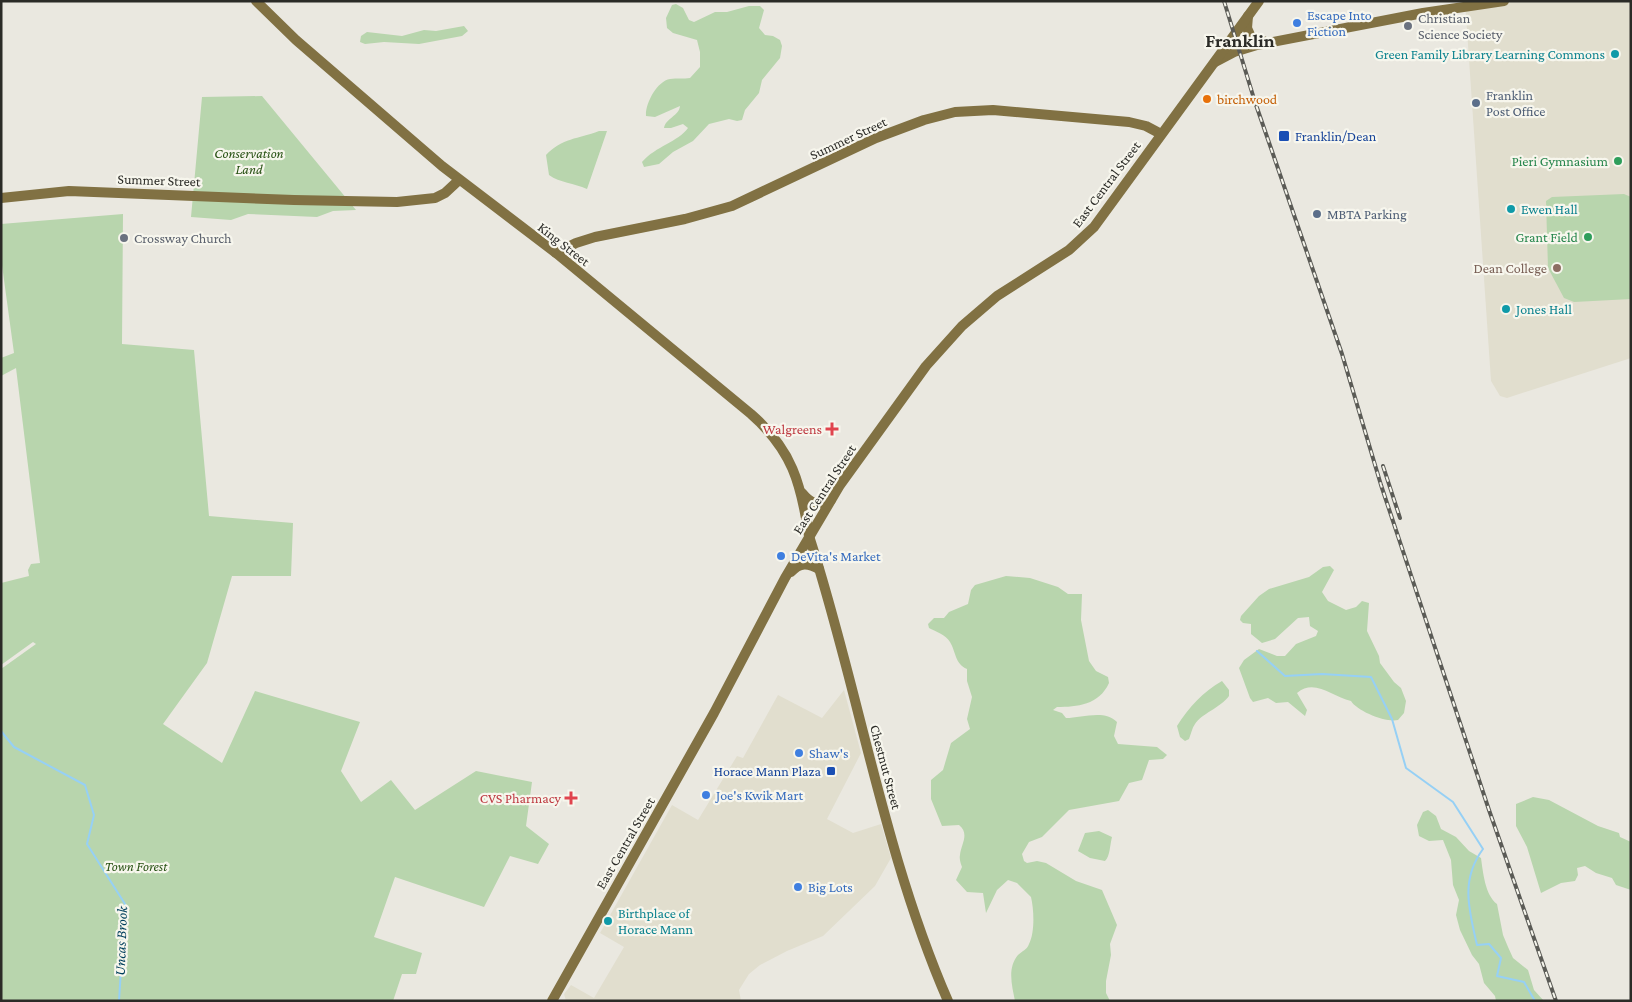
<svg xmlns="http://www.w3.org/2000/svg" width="1632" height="1002" font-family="'Crimson Pro',serif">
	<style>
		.built { fill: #e1dece }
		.green { fill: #b8d5ad }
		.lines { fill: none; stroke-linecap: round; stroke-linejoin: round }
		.stream { stroke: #96d0f5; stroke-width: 2 }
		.secondary { stroke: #817143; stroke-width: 10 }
		.rail-casing { stroke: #5b5b56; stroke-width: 4 }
		.rail { stroke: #f7f6ed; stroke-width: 2; stroke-dasharray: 5.5; stroke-linecap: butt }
		.shop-dot { fill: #3f7fe0; stroke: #f7f6ed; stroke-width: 2 }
		.worship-dot { fill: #6b7280; stroke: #f7f6ed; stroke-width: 2 }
		.culture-dot { fill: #0f9aa8; stroke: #f7f6ed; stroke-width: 2 }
		.food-dot { fill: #e8710a; stroke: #f7f6ed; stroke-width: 2 }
		.service-dot { fill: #5c6f8a; stroke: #f7f6ed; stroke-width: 2 }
		.transit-dot { fill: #1a4fb4; stroke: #f7f6ed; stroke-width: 2 }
		.leisure-dot { fill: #2e9e5b; stroke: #f7f6ed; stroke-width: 2 }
		.education-dot { fill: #8d6e63; stroke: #f7f6ed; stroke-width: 2 }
		.health-dot { fill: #e0444e; stroke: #f7f6ed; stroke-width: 2 }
		.labels { text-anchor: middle; stroke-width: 4.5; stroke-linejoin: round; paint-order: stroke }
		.shop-label { font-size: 14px; fill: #366cbe; stroke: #f7f6ed; text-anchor: start }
		.worship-label { font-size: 14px; fill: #5b616d; stroke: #f7f6ed; text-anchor: start }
		.culture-label { font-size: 14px; fill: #0d838f; stroke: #f7f6ed; text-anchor: start }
		.service-label { font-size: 14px; fill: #4e5e75; stroke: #f7f6ed; text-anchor: start }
		.food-label { font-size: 14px; fill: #c56008; stroke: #f7f6ed; text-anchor: start }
		.transit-label { font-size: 14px; fill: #164399; stroke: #f7f6ed; text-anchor: start }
		.street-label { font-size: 14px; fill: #2b2b27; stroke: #f7f6ed }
		.park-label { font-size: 14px; font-style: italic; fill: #275113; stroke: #f7f6ed }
		.leisure-label { font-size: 14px; fill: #27864d; stroke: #f7f6ed; text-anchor: end }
		.education-label { font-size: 14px; fill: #785e54; stroke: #f7f6ed; text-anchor: end }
		.health-label { font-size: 14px; fill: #be3a42; stroke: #f7f6ed; text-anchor: end }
		.water-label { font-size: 15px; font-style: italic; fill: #003f5d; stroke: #f7f6ed }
		.district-label { font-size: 19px; font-weight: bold; fill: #2b2b27; stroke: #f7f6ed }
	</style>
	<rect width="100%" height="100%" fill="#eae8e0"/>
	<g class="built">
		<polygon points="1465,1 1631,1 1631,358 1507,398 1500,396 1491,381"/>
		<polygon points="844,690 861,753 827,819 853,833 881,824 891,858 875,886 823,936 787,951 760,965 749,974 739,990 741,1001 566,1001 564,994 571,985 594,998 624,947 600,933 672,805 698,820 737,756 743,758 778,695 822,718"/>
	</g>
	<g class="green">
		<path d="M676 4 683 8 689 20 694 22 715 12H727L749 6H760L764 10 759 28 765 35 773 36 780 40 782 46 780 58 762 80 759 93 745 110 742 120 737 121 729 119 709 124 693 141 673 152 659 164 644 167 642 162C656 146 678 142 688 128L683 124 671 128H664C666 118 679 116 680 106L655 117 646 116C645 104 657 81 670 79 677 78 684 79 690 78L700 67V52L697 40 673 33 667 28 666 18 672 5Z"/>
		<polygon points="464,26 468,31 462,36 419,44 384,42 365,44 360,42 361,36 367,32 402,36 424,30 436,31"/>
		<polygon points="262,96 356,210 333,211 317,217 248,214 231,220 191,217 202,97"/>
		<path d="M599 131H607L587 189C574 183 560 183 549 175L546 155C562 138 578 139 599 131Z"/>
		<polygon points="1624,194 1631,197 1631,299 1574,302 1564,298 1548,268 1546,201 1552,197"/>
		<polygon points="123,214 122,344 194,350 209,516 293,523 291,576 232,576 207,663 163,724 222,763 255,691 360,722 341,771 361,802 391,780 415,810 476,771 532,782 526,826 549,844 538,864 510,856 484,907 395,877 374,937 422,953 416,974 402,974 393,1001 1,1001 1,669 36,644 33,642 1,665 1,583 29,576 28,570 31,564 40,563 16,368 1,376 1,358 14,353 1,258 1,224"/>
		<path d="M1330 566 1334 570 1322 592 1328 601 1346 610 1356 607 1362 601 1369 603 1367 631 1379 656 1380 663 1394 682 1401 688 1406 701 1404 713 1398 720C1386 723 1357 711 1351 701 1332 697 1315 678 1297 693L1307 710 1305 716 1288 702 1276 703 1268 698 1253 702 1250 698 1239 668 1244 660 1259 649 1277 656H1285L1296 644 1316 636 1318 631 1310 626 1309 617 1298 618 1275 639 1262 643 1251 634V624L1243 623 1240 620 1241 616 1259 596 1269 589 1309 577 1323 567Z"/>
		<path d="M1006 576 1030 578 1058 587 1068 594H1082L1081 620 1089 661 1096 671 1108 677 1109 683C1099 705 1077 707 1057 707L1053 710 1062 713 1066 718C1081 718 1105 709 1117 722L1114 736 1118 744 1157 747 1167 755 1163 759 1149 760 1142 780 1129 783 1119 801 1069 810 1042 837 1029 842 1022 854 1024 861 1027 863 1037 861 1046 863 1076 881 1102 890 1117 925 1110 944 1111 955 1106 981V993L1110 1001H1015C1012 986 1007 968 1018 955 1022 951 1027 950 1029 944 1035 932 1034 910 1031 897L1017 883 1008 880 997 890 986 913 983 893 967 892 956 880 962 867C961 864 959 859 960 855 961 844 970 834 959 825L942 826 931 799V780L943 770 951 743 970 729 967 719 972 697 967 681V669C955 664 956 652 950 642 946 635 935 631 929 628L928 624 934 618H944L949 612 968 604 971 590 975 585Z"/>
		<path d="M1222 681 1229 690V696C1220 708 1201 714 1195 724 1192 728 1191 734 1189 739L1185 741 1180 737 1177 726C1189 707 1203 692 1222 681Z"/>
		<polygon points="1533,797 1549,800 1598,826 1619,833 1620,837 1631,842 1631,890 1616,885 1612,878 1596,873 1585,866 1577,868 1578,875 1575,881 1561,883 1541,893 1527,847 1516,826 1516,804"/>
		<path d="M1428 810 1436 816 1441 829 1456 837 1469 851 1481 858C1483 872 1485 895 1497 904L1503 935 1508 947 1513 958 1528 970 1534 990 1544 1001H1496L1495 996 1484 983 1479 964 1472 955 1460 930 1456 915 1459 900 1453 885 1451 860 1443 840 1429 841 1419 836 1417 825 1423 812Z"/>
		<path d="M1099 831 1112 837C1110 844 1110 857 1105 861L1090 858 1078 851 1085 833Z"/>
	</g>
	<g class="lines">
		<g class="stream">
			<path d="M1257 651 1285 676 1322 674 1371 677 1392 719 1406 768 1453 802 1483 849C1460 880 1469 910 1477 945L1489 944 1501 958 1497 976 1524 982 1535 1001"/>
			<polyline points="1,731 14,747 85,785 94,815 87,844 125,904 119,1001"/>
		</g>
		<g class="secondary">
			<path d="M256 1 296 40 442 166 556 253 751 414C792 450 801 483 809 536 859 690 883 852 948 1001"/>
			<polyline points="1248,16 1247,28 1251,37 1266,42"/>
			<polyline points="1215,62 1234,52 1257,45 1423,13 1504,1"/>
			<polyline points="1,198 69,191 294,200 397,202 435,198 445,193 459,180"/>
			<polyline points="556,253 576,243 595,237 685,219 732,206 876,138 924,120 955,112 993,110 1129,122 1146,126 1161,134"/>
			<path d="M802 493C811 504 817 506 831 500"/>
			<path d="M791 572C800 562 808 563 819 569"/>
			<polyline points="552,1001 714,713 785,578 840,485 926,366 962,326 997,296 1069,250 1094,227 1259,1"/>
		</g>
		<defs>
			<g id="rail">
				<polyline points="1224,1 1255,102 1342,354 1381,485 1489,810 1556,1001"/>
				<polyline points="1383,466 1400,518"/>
			</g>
		</defs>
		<use href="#rail" class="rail-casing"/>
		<use href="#rail" class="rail"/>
	</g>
	<g class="shop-dot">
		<circle cx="1297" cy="23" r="5"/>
		<circle cx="781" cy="556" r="5"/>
		<circle cx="799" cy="753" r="5"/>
		<circle cx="706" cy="795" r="5"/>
		<circle cx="798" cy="887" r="5"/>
	</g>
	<g class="worship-dot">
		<circle cx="1408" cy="26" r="5"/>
		<circle cx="124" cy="238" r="5"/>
	</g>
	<g class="culture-dot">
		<circle cx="1615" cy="54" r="5"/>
		<circle cx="1511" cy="209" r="5"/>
		<circle cx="1506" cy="309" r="5"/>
		<circle cx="608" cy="921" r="5"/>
	</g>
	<circle class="food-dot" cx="1207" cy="99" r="5"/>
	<g class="service-dot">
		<circle cx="1476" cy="103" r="5"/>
		<circle cx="1317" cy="214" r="5"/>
	</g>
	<g class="transit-dot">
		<rect x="1278" y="130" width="12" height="12" rx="2.5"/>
		<rect x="826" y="766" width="10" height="10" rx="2.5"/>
	</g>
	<g class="leisure-dot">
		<circle cx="1618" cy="161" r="5"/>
		<circle cx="1588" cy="237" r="5"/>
	</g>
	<circle class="education-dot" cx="1557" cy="268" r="5"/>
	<g class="health-dot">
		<path d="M829.5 421.5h5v5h5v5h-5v5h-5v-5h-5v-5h5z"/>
		<path d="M568.5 790.5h5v5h5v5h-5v5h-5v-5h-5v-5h5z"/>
	</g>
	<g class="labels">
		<g class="shop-label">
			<text x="1307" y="20">Escape Into<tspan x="1307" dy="16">Fiction</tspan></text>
			<text x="791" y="561">DeVita's Market</text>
			<text x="809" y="758">Shaw's</text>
			<text x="716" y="800">Joe's Kwik Mart</text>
			<text x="808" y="892">Big Lots</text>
		</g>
		<g class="worship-label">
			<text x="1418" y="23">Christian<tspan x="1418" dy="16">Science Society</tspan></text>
			<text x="134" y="243">Crossway Church</text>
		</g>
		<g class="culture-label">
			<text x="1605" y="59" text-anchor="end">Green Family Library Learning Commons</text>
			<text x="1521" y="214">Ewen Hall</text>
			<text x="1516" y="314">Jones Hall</text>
			<text x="618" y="918">Birthplace of<tspan x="618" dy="16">Horace Mann</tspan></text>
		</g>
		<g class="service-label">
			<text x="1486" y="100">Franklin<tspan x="1486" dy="16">Post Office</tspan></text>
			<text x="1327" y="219">MBTA Parking</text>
		</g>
		<g class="food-label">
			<text x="1217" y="104">birchwood</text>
		</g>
		<g class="transit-label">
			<text x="1295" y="141">Franklin/Dean</text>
			<text x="821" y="776" text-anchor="end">Horace Mann Plaza</text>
		</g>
		<g class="street-label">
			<text transform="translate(848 138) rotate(-25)" y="5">Summer Street</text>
			<text transform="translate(159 180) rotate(2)" y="5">Summer Street</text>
			<text transform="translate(1106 184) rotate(-53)" y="5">East Central Street</text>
			<text transform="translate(564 244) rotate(38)" y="5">King Street</text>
			<text transform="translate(824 489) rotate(-57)" y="5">East Central Street</text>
			<text transform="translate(886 767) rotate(75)" y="5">Chestnut Street</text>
			<text transform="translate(625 843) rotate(-60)" y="5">East Central Street</text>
		</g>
		<g class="park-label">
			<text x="249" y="158">Conservation<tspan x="249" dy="16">Land</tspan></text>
			<text x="136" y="871">Town Forest</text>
		</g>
		<g class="leisure-label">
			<text x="1608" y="166">Pieri Gymnasium</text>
			<text x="1578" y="242">Grant Field</text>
		</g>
		<g class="education-label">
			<text x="1547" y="273">Dean College</text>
		</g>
		<g class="health-label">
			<text x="822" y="434">Walgreens</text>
			<text x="561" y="803">CVS Pharmacy</text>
		</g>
		<g class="water-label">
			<text transform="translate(121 941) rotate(-88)" y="5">Uncas Brook</text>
		</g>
		<g class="district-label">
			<text x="1240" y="47">Franklin</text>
		</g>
	</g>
	<rect width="1632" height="1002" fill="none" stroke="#2b2b27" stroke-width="5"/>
</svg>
